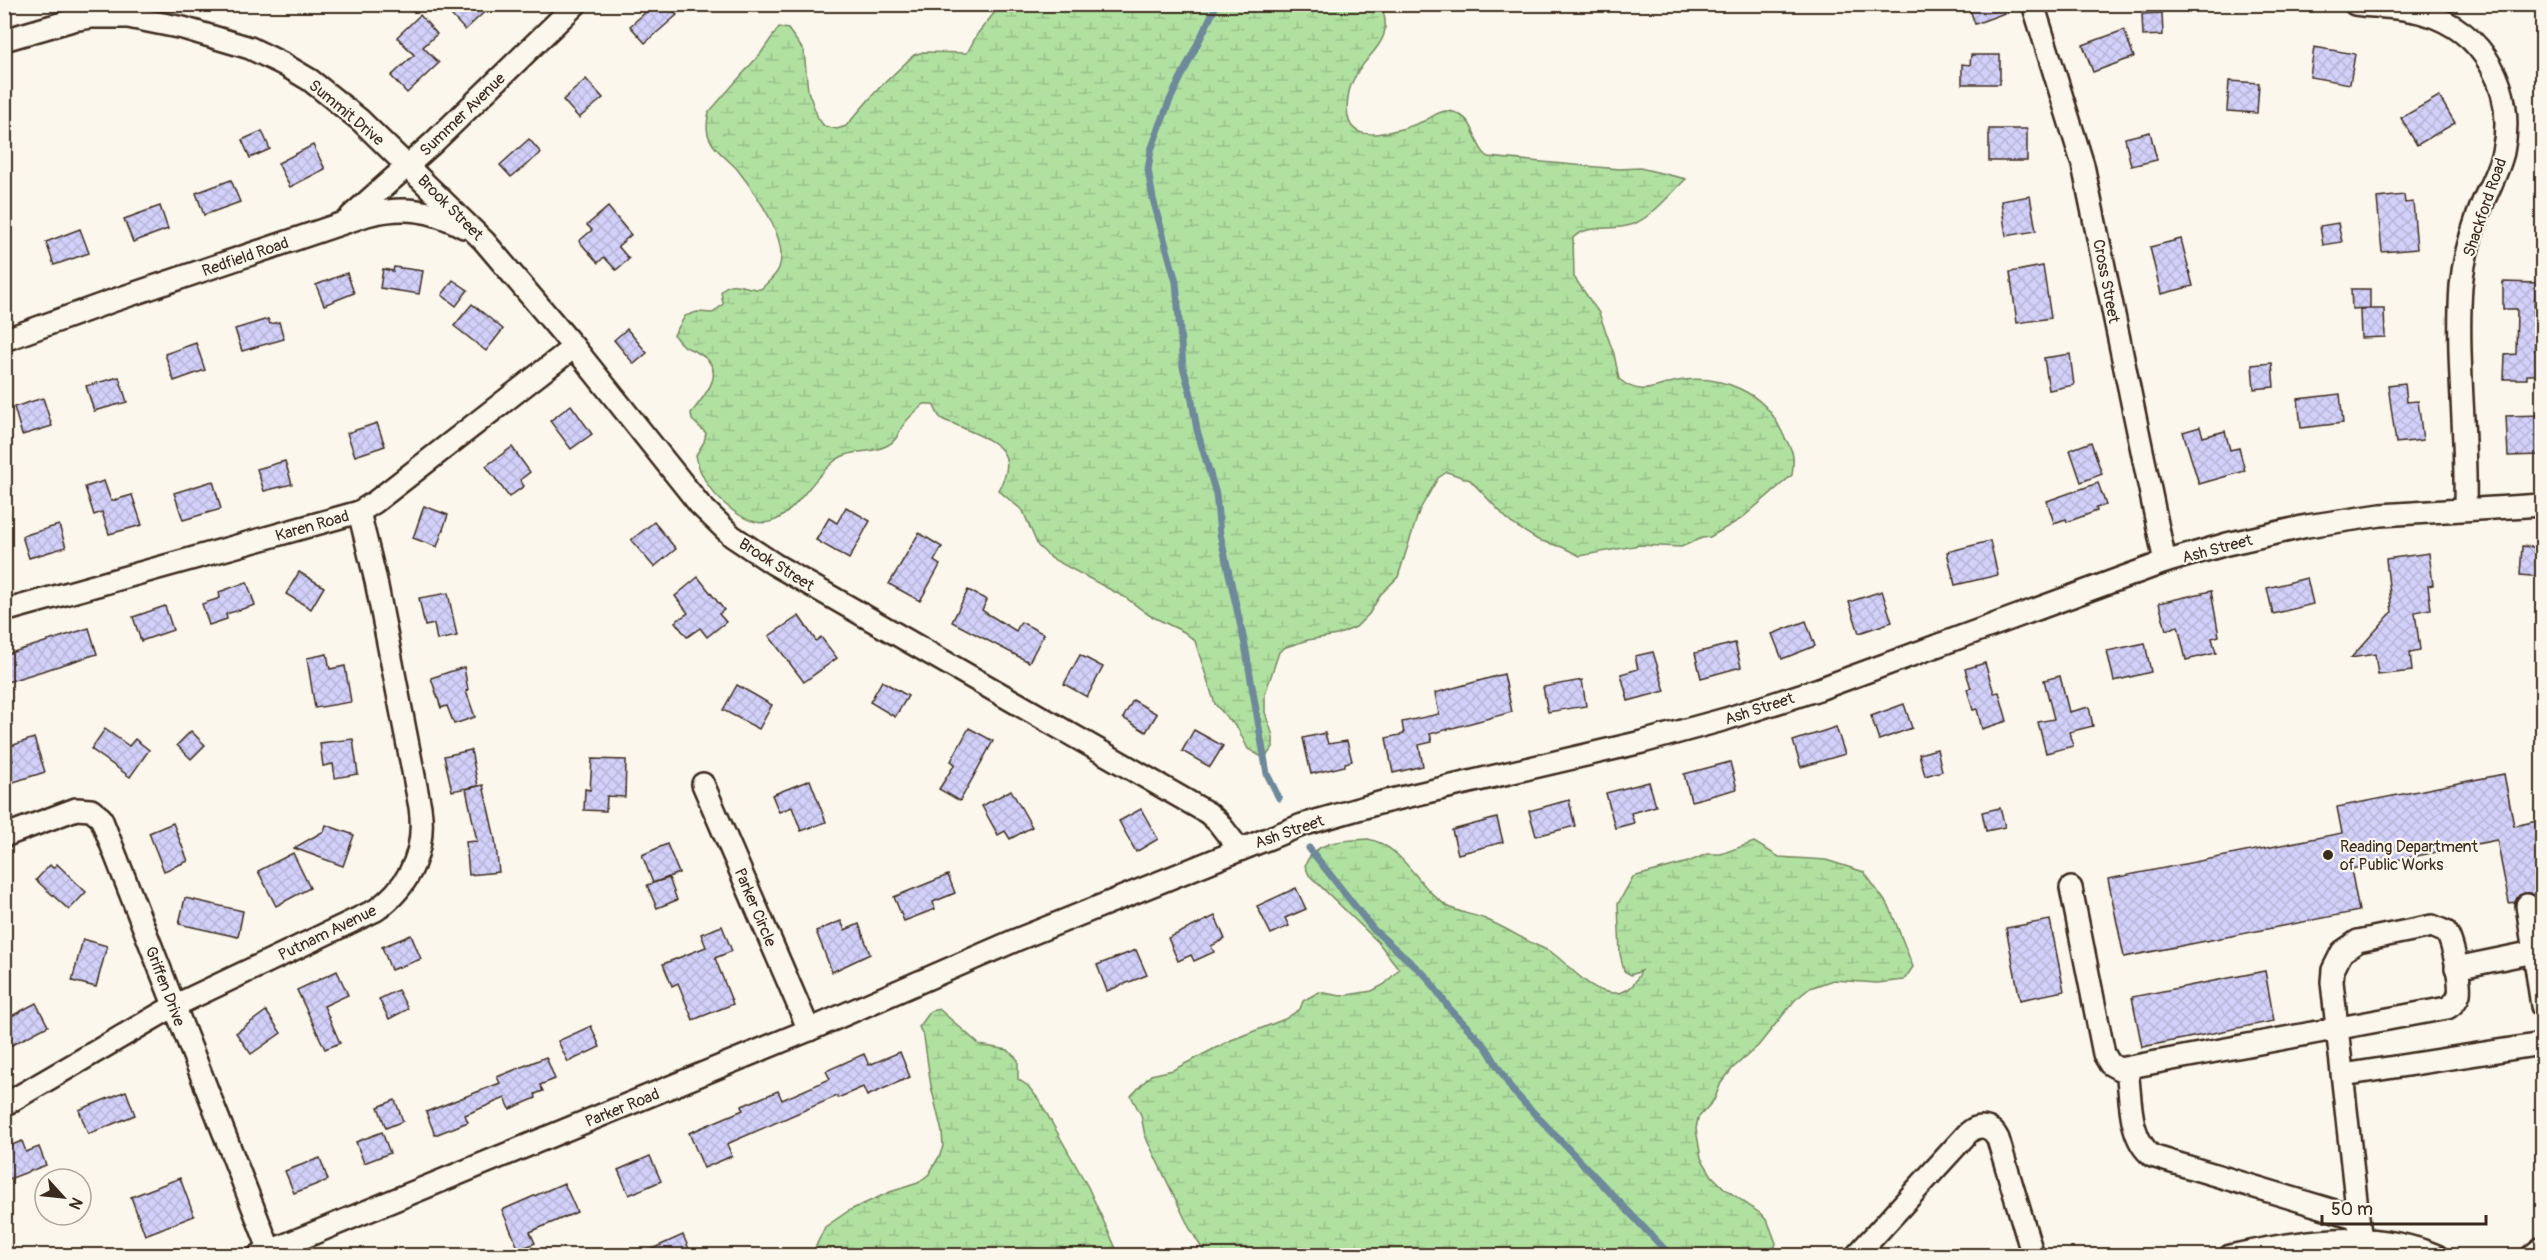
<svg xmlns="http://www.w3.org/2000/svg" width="2547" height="1260" font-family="Pangolin,sans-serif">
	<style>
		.wetland { fill: url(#wetland-marsh); stroke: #768660; stroke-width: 1.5 }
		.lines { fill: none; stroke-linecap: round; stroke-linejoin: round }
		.stream { stroke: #6d899a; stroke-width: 7 }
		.building { fill: url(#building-cross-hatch); stroke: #3b2a1e; stroke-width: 1.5 }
		.minor-casing { stroke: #3b2a1e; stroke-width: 26 }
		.minor { stroke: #fbf7ec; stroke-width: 21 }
		.poi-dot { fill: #3b2a1e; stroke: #fbf7ec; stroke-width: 2 }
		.labels { text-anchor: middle; stroke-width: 4.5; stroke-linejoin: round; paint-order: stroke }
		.street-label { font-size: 16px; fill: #3b2a1e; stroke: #fbf7ec }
		.poi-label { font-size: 16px; fill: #3b2a1e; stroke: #fbf7ec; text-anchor: start }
	</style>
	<defs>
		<pattern id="wetland-marsh" width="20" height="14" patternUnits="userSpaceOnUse" patternTransform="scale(1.5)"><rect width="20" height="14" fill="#b0e1a1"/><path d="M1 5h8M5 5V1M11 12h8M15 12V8" fill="none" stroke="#98c18a"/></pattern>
		<pattern id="building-cross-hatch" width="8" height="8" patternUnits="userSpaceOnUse" patternTransform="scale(1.5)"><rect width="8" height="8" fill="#d3d1fa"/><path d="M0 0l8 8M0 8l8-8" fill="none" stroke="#b6b4d6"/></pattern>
	</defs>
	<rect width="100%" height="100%" fill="#fbf7ec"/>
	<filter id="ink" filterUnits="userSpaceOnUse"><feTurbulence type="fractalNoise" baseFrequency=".0167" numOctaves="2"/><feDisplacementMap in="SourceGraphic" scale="12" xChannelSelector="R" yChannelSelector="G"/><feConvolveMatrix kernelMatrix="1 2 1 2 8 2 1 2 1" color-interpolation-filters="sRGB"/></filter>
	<g filter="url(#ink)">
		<g class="wetland">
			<path d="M993 5H1381C1397 46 1364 51 1351 85 1347 96 1345 115 1351 125 1357 134 1366 134 1376 134 1393 132 1408 128 1424 121 1430 118 1438 112 1445 111 1449 111 1455 112 1458 114 1477 122 1473 145 1488 157L1619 169 1640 168 1686 179C1671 193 1655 214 1636 223 1615 233 1590 222 1573 238L1574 277 1599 313 1614 354 1619 379C1644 400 1657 383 1684 380 1723 376 1763 392 1780 428 1790 450 1796 448 1792 475L1741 519 1710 537 1702 538 1681 547 1639 545 1580 556 1562 547 1538 540 1511 523 1470 480 1447 472 1438 478 1419 511 1398 577 1381 594 1369 614 1356 627 1337 635 1308 640 1286 647 1279 652 1265 694V712L1273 736V747L1267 755 1260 756 1248 749 1238 729 1215 704 1195 641 1184 632 1149 615 1126 598 1051 558 1038 546 1023 511 998 490C1025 446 985 439 952 423 949 422 942 420 940 417 937 414 935 407 933 404H924C917 410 909 417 904 424 898 432 898 440 888 445 871 455 853 448 836 460 797 490 782 554 726 505 711 492 699 475 696 455L704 442 706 433 692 420 691 413C704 396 729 371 700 354 686 346 683 349 674 335L685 316 697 312 713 313 723 304 721 292C731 277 745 290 761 289 767 283 776 276 779 268 790 239 754 191 737 169 727 158 712 149 708 134 706 126 707 120 709 112L761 53 779 27 788 29 804 51 808 91 818 118 824 126 837 129 846 126 879 88 914 55 923 52 967 53 978 33 995 12Z"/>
			<path d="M1368 839C1404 846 1417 887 1447 906 1459 913 1472 914 1485 919 1502 926 1518 936 1534 944 1541 948 1549 950 1555 955 1572 968 1591 993 1615 993 1630 993 1636 982 1641 971L1631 975 1624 971 1620 954 1618 904 1633 877 1688 862 1707 854H1721L1754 842 1779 857 1826 860 1864 872 1890 908 1913 967 1904 980 1877 983 1833 980 1810 988 1795 1000 1758 1046 1733 1068 1721 1083 1714 1100 1698 1118 1696 1129 1701 1158 1712 1176 1724 1188 1761 1214 1768 1222 1776 1243 1773 1255H1206L1190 1229 1145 1136 1141 1115 1131 1096 1151 1075 1173 1070 1229 1041 1285 1019 1300 1009 1303 1001 1310 997 1319 992 1341 996 1372 991 1385 984 1399 969 1378 942 1309 875 1305 866C1313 840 1346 840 1368 839Z"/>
			<polygon points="939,1009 980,1045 1008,1050 1018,1060 1018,1079 1028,1086 1039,1100 1088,1187 1119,1255 803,1255 813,1252 825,1227 850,1210 890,1192 918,1183 929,1174 940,1155 943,1146 942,1132 931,1086 924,1037 919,1027 931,1011"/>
		</g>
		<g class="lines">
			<g class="stream">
				<polyline points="1217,4 1169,102 1151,150 1148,170 1153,199 1176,282 1183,367 1191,395 1197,430 1216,494 1220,534 1245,645 1267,774 1279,798"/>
				<polyline points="1309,848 1373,929 1427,977 1449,1008 1486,1047 1512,1090 1671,1256"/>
			</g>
		</g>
		<g class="building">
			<polygon points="441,4 493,4 465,30"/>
			<polygon points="655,4 668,4 677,15 645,43 630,26"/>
			<polygon points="1968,4 2021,4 2021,7 1975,24"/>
			<polygon points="2162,13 2163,35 2143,36 2142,14"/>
			<polygon points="420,15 437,34 423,47 439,63 407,93 391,76 414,55 397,37"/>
			<polygon points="2124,30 2134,57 2093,72 2083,45"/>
			<polygon points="2314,47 2355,54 2350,84 2310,77"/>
			<polygon points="1971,55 2000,55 2000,84 1962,84 1962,64 1970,65"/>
			<polygon points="586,79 603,98 579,118 563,100"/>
			<polygon points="2229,81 2259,83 2257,113 2227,111"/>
			<polygon points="2439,96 2455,123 2417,145 2401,118"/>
			<rect x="1989" y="129" width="38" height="32"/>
			<polygon points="262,131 270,149 250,158 242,140"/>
			<polygon points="2150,132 2157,160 2131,166 2125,138"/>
			<polygon points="529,139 541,153 511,177 500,165"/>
			<polygon points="313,145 325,169 290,187 278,163"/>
			<polygon points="231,180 240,202 204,215 196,193"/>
			<polygon points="2404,195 2405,203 2413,202 2417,249 2382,252 2377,198"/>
			<polygon points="2030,196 2036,231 2006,236 2001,201"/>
			<polygon points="160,206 168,229 133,242 124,219"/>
			<polygon points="608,207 631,235 618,246 629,259 616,270 604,257 598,263 579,241 592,230 587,225"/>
			<polygon points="2338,223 2342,242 2323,245 2320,226"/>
			<polygon points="80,229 89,253 54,265 46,242"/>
			<polygon points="2181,239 2193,286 2161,294 2150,247"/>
			<polygon points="2043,266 2051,318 2017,323 2010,272"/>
			<polygon points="394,267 423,271 419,294 380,288 383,269 393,271"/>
			<polygon points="347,273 354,293 324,305 316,285"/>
			<polygon points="453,280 468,290 456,306 442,295"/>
			<polygon points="2503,282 2536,283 2534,309 2535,351 2542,351 2542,375 2527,375 2527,379 2504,379 2505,355 2516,354 2517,309 2503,309"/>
			<polygon points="2351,289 2370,289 2370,308 2352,309"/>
			<polygon points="472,304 503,329 486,351 454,326"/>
			<polygon points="2360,309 2384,309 2385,337 2361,338"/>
			<polygon points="268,319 270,324 279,322 284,339 242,351 235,329"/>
			<polygon points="627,329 647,353 634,364 614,340"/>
			<polygon points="196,343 205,370 174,381 165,354"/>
			<polygon points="2070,354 2074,385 2049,390 2044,358"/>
			<polygon points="2272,363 2274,387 2254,389 2252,365"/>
			<polygon points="119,377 127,402 94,411 86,386"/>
			<polygon points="2405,383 2407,402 2418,401 2423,440 2396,443 2388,385"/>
			<polygon points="2340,394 2343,423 2301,428 2298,399"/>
			<polygon points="43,398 52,426 22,435 14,407"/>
			<polygon points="571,405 592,434 571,449 550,421"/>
			<polygon points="2541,415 2542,455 2508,456 2506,416"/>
			<polygon points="377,423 385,446 355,456 347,433"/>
			<polygon points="2200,427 2203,437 2225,431 2230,450 2239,448 2245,471 2199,484 2183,432"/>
			<polygon points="2091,442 2102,474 2081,482 2070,450"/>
			<polygon points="512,447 530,472 520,480 524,486 509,497 486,466"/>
			<polygon points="285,461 292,484 264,491 257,469"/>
			<polygon points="104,481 111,501 132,495 142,525 109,534 102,512 94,515 85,487"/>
			<polygon points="213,481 221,509 183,520 174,493"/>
			<polygon points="2098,483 2106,505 2096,508 2097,511 2067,522 2066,519 2054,523 2047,501"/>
			<polygon points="424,506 448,515 437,547 413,538"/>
			<polygon points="846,507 870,521 849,559 816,540 829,518 837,523"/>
			<polygon points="654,522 676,549 654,567 631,540"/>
			<polygon points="59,525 66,547 29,558 22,536"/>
			<polygon points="919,533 942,547 934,561 940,565 920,601 889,584"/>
			<polygon points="1990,541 1998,575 1955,585 1947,552"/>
			<polygon points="2522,546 2542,548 2542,577 2520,575"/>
			<polygon points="2429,553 2433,585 2428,586 2431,609 2415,612 2420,650 2410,652 2412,671 2378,675 2375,654 2351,658 2392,612 2386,559"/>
			<polygon points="299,572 324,587 311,609 286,594"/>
			<polygon points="698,577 724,610 719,614 726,622 707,637 700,628 687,637 675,622 688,613 675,596"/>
			<polygon points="2307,578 2313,604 2273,614 2267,588"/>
			<polygon points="247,582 255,605 226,614 227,619 209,625 202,604 220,598 219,592"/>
			<polygon points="968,590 987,600 982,610 988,614 1016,631 1021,622 1044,634 1029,662 952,622"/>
			<polygon points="1882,591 1892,622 1859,633 1849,602"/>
			<polygon points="2211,591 2219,636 2212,638 2216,653 2186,660 2178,626 2166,630 2159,603"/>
			<polygon points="448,593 457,636 437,640 434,624 425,626 419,598"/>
			<polygon points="165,606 173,630 141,641 133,617"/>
			<polygon points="799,616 816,641 821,637 837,658 804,682 769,636"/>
			<polygon points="1806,621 1815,646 1782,659 1772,634"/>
			<polygon points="89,628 97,654 4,683 4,655"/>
			<polygon points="1735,643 1741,667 1701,678 1695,653"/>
			<polygon points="2145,643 2151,672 2114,681 2107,651"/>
			<polygon points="1653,652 1665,691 1628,701 1621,674 1638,669 1635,656"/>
			<polygon points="327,654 330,669 345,666 351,702 315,708 307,658"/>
			<polygon points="1080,655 1103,667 1087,697 1064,684"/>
			<polygon points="1985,663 1994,693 1999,692 2007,721 1982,729 1977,709 1973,710 1967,689 1971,688 1965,669"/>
			<polygon points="464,667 468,690 466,691 475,717 454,724 447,706 441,708 431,678"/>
			<polygon points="1504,674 1512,712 1430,734 1432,742 1419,745 1423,766 1393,773 1386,738 1404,734 1402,722 1439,714 1435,693"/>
			<polygon points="2060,676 2069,712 2089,707 2093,726 2069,732 2073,746 2046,753 2038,722 2054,719 2044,680"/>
			<polygon points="1582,680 1586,706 1548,712 1543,687"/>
			<polygon points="882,681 908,696 895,717 870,702"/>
			<polygon points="737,685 772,705 759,729 723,710"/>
			<polygon points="1133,700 1157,714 1146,732 1123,718"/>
			<polygon points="1904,704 1912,728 1879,740 1871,716"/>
			<polygon points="1836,727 1845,754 1801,767 1793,741"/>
			<polygon points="969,728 993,741 960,801 939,789 955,764 951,761"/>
			<polygon points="105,729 129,746 135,739 149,750 130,777 91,749"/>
			<polygon points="1194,730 1223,746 1210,767 1182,751"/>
			<polygon points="191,731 205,745 191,759 177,745"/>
			<polygon points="1325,733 1328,744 1347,741 1352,761 1345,763 1345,766 1311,774 1303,738"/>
			<polygon points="34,738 45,772 4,785 4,764 13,761 8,747"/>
			<polygon points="353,739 358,774 335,778 333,764 323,766 320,743"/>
			<polygon points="1937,749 1942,771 1925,776 1919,754"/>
			<polygon points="471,750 478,786 452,791 444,756"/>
			<polygon points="592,759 626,760 625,797 607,796 606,811 584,810 585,789 590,790"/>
			<polygon points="1730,762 1737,789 1691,801 1684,774"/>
			<polygon points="2504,774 2514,826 2542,820 2542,896 2537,898 2531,893 2525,893 2519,895 2515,902 2509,903 2497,840 2351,869 2359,911 2124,957 2108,879 2342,833 2337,807"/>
			<polygon points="810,780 826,822 801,831 792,807 779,812 772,795"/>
			<polygon points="1649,782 1656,806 1631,813 1634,823 1615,828 1606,793"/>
			<polygon points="483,785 495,839 499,872 469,875 466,842 477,841 466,789"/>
			<polygon points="1011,790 1032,827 1010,839 1005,831 998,835 982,806"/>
			<polygon points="1569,800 1575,826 1536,836 1529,811"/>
			<polygon points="2000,808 2005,827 1986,831 1982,812"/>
			<polygon points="1141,809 1158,839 1136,852 1119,821"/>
			<polygon points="1497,818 1503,842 1458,854 1452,830"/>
			<polygon points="173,823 188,861 164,871 149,833"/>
			<polygon points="326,825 354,835 343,866 294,848 324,831"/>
			<polygon points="667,844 679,873 653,883 642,855"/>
			<polygon points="293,853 310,888 276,906 258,871"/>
			<polygon points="57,864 86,892 69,910 36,880 50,865 53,868"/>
			<polygon points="948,875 955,893 933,902 935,909 904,921 894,897"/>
			<polygon points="669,878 677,900 657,908 647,885"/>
			<polygon points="1296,888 1306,909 1285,918 1289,926 1271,934 1257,906"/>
			<polygon points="185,898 243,911 238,937 179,924"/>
			<polygon points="1215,916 1225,939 1211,946 1214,952 1194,961 1191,955 1178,961 1168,938"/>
			<polygon points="2050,920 2064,991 2020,1000 2006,928"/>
			<polygon points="841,921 845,930 859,924 870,954 832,972 816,931"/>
			<polygon points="722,926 732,951 715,958 733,1004 693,1020 678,983 672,986 663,964 706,947 701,934"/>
			<polygon points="411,935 421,959 391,970 382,947"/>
			<polygon points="83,939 107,946 96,987 72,981"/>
			<polygon points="1136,950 1147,975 1107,991 1097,965"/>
			<polygon points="337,971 348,995 324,1006 340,1043 325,1049 297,990"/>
			<polygon points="2265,971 2274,1021 2142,1047 2132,997"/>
			<polygon points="398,990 408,1009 389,1019 379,999"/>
			<polygon points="36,1003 48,1026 10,1046 4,1035 4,1020"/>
			<polygon points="266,1011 281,1033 251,1054 236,1033"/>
			<polygon points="591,1026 600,1047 568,1062 558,1041"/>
			<polygon points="900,1052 910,1077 867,1096 863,1087 838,1098 837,1096 727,1144 732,1156 704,1168 689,1133 743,1110 742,1106 778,1091 782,1100 830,1079 826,1071 864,1054 869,1065"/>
			<polygon points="546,1057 555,1079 540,1085 543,1091 535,1094 536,1098 510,1109 505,1098 465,1115 468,1122 435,1135 426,1112 500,1083 497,1077"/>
			<polygon points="126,1091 135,1115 88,1134 79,1110"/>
			<polygon points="395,1100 403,1121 386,1128 378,1107"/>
			<polygon points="382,1132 390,1153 364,1163 356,1142"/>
			<polygon points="22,1141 26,1152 39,1147 46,1165 4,1181 4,1148"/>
			<polygon points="650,1156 661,1181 629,1195 618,1170"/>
			<polygon points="320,1158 328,1180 294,1193 285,1171"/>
			<polygon points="180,1178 194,1216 145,1235 131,1197"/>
			<polygon points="564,1183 577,1212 530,1232 535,1243 519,1250 502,1210"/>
			<polygon points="683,1235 692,1256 636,1256"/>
		</g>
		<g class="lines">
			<defs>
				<g id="minor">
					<polyline points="2033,4 2083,165 2165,562"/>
					<path d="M2355 4C2377 7 2401 7 2423 13 2485 31 2516 90 2503 152 2499 169 2490 186 2483 202 2472 229 2464 256 2461 286 2456 360 2467 434 2465 508"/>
					<polyline points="4,40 73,20 92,17 128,17 183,28 250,48 283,64 310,80 360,120 484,241 574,347 700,505 732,536 774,564 1208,813 1218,822 1239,849"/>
					<polyline points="351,216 433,143 576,4"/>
					<path d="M4 340 112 301 367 215C403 206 431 209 464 227"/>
					<polyline points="4,611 359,512 375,502 574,347"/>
					<polyline points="703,784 809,1030"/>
					<polyline points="4,836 76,809 91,810 101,818 270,1251"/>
					<path d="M2071 888 2104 1054 2110 1064 2119 1069 2447 1008C2453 1005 2457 1001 2459 994 2461 982 2453 942 2446 932L2432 926 2358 941 2342 952 2333 970 2332 982 2358 1218 2361 1240"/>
					<polyline points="2527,905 2534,952"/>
					<polyline points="2456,968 2534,952 2542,1006"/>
					<path d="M2127 1069C2131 1097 2128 1137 2152 1156L2358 1218"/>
					<polyline points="2343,1075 2542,1044"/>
					<path d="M4 1105 174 1006 376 910C411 885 426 849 420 807L376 581 359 512"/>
					<polyline points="258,1256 809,1030 1016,940 1302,825 1379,803 1642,742 1726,719 1819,689 2165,562 2227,544 2307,526 2381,515 2542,505"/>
					<path d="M1856 1256 1968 1133C1979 1123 1992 1126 1998 1139L2033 1256"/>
					<path d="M2230 1256C2297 1241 2372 1228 2437 1256"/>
					<polyline points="2532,1256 2542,1248"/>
				</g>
			</defs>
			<use href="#minor" class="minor-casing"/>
			<use href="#minor" class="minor"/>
		</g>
	</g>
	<circle class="poi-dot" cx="2328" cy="855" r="6"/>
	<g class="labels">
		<g class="street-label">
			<text transform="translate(347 112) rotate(40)" y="6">Summit Drive</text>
			<text transform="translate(462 114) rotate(-44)" y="6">Summer Avenue</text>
			<text transform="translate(451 207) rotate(45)" y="6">Brook Street</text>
			<text transform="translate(2484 207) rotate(-71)" y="6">Shackford Road</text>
			<text transform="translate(245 256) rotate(-19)" y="6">Redfield Road</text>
			<text transform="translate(2107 281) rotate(79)" y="6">Cross Street</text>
			<text transform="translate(312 525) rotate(-16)" y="6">Karen Road</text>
			<text transform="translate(2217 548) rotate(-15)" y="6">Ash Street</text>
			<text transform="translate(777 564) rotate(32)" y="6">Brook Street</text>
			<text transform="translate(1759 708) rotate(-18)" y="6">Ash Street</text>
			<text transform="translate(1289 831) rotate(-19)" y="6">Ash Street</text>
			<text transform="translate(756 907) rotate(67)" y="6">Parker Circle</text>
			<text transform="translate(327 932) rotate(-26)" y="6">Putnam Avenue</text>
			<text transform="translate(166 986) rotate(69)" y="6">Griffen Drive</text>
			<text transform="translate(622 1107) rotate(-22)" y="6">Parker Road</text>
		</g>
		<g class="poi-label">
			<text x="2340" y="852">Reading Department<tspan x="2340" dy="18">of Public Works</tspan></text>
		</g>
	</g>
	<rect width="2547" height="1260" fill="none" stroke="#fbf7ec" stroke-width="24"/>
	<rect x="12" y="12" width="2523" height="1236" fill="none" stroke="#3b2a1e" stroke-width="2" filter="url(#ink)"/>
	<g transform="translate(63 1197) rotate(117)"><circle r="28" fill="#fbf7ec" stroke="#aea59a" stroke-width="1.5"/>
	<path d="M0-4.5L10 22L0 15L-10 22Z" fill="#3b2a1e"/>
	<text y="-9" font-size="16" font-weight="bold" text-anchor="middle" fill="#3b2a1e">N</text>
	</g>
	<path d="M2322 1215v9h164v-9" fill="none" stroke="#3b2a1e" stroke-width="3"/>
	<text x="2331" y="1215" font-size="18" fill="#3b2a1e" stroke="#fbf7ec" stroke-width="4.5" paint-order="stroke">50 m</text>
</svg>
